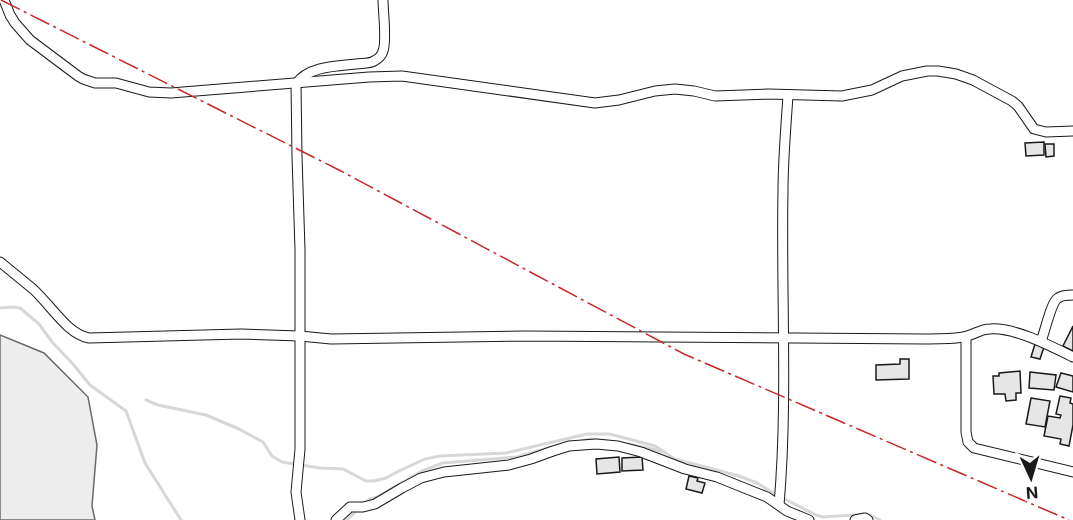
<svg xmlns="http://www.w3.org/2000/svg" width="1073" height="520" font-family="Inter,sans-serif">
	<style>
		.built { fill: #ededed; stroke: #6a6a6a; stroke-width: 1.5 }
		.lines { fill: none; stroke-linecap: round; stroke-linejoin: round }
		.stream { stroke: #d7d7d7; stroke-width: 3 }
		.building { fill: #e6e6e6; stroke: #1a1a1a; stroke-width: 1.5 }
		.street-casing { stroke: #1a1a1a; stroke-width: 11 }
		.street { stroke: #fff; stroke-width: 9 }
		.power { stroke: #c62828; stroke-width: 1.5; stroke-dasharray: 21 4.5 3 4.5; stroke-linecap: butt }
	</style>
	<rect width="100%" height="100%" fill="#fff"/>
	<polygon class="built" points="0,335 44,353 88,397 97,445 92,506 95,520 0,520"/>
	<g class="lines">
		<g class="stream">
			<polyline points="0,308 12,307 20,308 39,324 52,342 73,364 90,385 126,411 145,463 181,520"/>
			<polyline points="146,400 158,405 206,415 239,429 263,442 272,456 282,462 320,468 343,469 366,481 374,481 386,478 401,470 425,459 440,456 506,453 587,434 609,434 621,437 655,446 663,451"/>
			<polyline points="581,441 590,439 607,441"/>
			<polyline points="628,444 657,450 664,452 675,459 739,476 757,483 777,495"/>
			<polyline points="783,498 816,515 823,517 868,514 880,520"/>
			<polyline points="365,503 370,499 377,497 422,471 443,463 517,457 548,448"/>
			<polyline points="347,520 358,509"/>
		</g>
	</g>
	<g class="building">
		<polygon points="1044,142 1044,155 1026,156 1025,143"/>
		<polygon points="1045,144 1054,144 1054,156 1046,157"/>
		<polygon points="1073,326 1073,351 1063,346"/>
		<polygon points="1035,344 1044,347 1040,359 1031,357"/>
		<polygon points="900,359 909,359 909,379 876,380 876,365 900,364"/>
		<polygon points="1020,371 1021,393 1016,393 1016,400 1006,401 1005,394 994,394 993,376 999,376 999,373"/>
		<polygon points="1030,372 1056,375 1054,390 1029,388"/>
		<polygon points="1061,373 1073,376 1073,392 1056,387"/>
		<polygon points="1060,396 1071,398 1070,403 1073,404 1073,425 1069,446 1060,444 1061,439 1044,436 1048,416 1060,418 1061,415 1056,414"/>
		<polygon points="1031,398 1050,401 1045,427 1026,424"/>
		<polygon points="619,457 620,472 597,474 596,459"/>
		<polygon points="642,457 643,470 622,471 622,458"/>
		<polygon points="689,476 698,478 697,481 705,483 702,493 686,489"/>
	</g>
	<g class="lines">
		<defs>
			<g id="street">
				<polyline points="4,0 10,15 15,23 30,40 78,76 83,79 95,83 116,83 149,92 171,93 369,77 402,76 595,103 619,100 655,91 675,89 694,91 715,96 768,94 842,96 872,90 902,76 927,71 938,71 956,74 973,80 1012,101 1018,106 1034,129 1046,132 1073,131"/>
				<path d="M0 262C11 271 22 280 33 289 50 304 67 334 89 338L241 334 300 336 331 339 525 336 926 339C939 338 955 340 967 336 975 334 981 329 990 329 1014 327 1051 346 1073 357"/>
				<polyline points="966,337 966,432 968,442 974,448 1073,472"/>
				<path d="M1041 341C1045 332 1051 302 1058 298 1062 295 1068 295 1073 295"/>
				<path d="M779 505C788 401 781 295 783 191 783 159 786 127 788 95"/>
				<path d="M300 520 296 492 300 449V250L297 156 296 84C308 66 337 66 356 64 362 63 369 64 374 61 378 59 382 55 383 51 387 42 383 11 383 0"/>
				<polyline points="336,520 350,507 363,507 375,504 402,488 421,478 444,472 509,465 531,459 553,451 569,446 596,444 618,446 641,452 685,469 717,477 767,497 787,511 809,520"/>
				<polyline points="855,520 865,518 868,520"/>
			</g>
		</defs>
		<use href="#street" class="street-casing"/>
		<use href="#street" class="street"/>
		<polyline class="power" points="1,0 339,170 684,354 1069,520"/>
	</g>
	<g transform="translate(1031 478) rotate(176)" stroke="#ffffff" stroke-width="4.5" paint-order="stroke">
	<path d="M0-4.5L10 22L0 15L-10 22Z" fill="#1a1a1a"/>
	<text y="-9" font-size="16" font-weight="bold" text-anchor="middle" fill="#1a1a1a">N</text>
	</g>
</svg>
